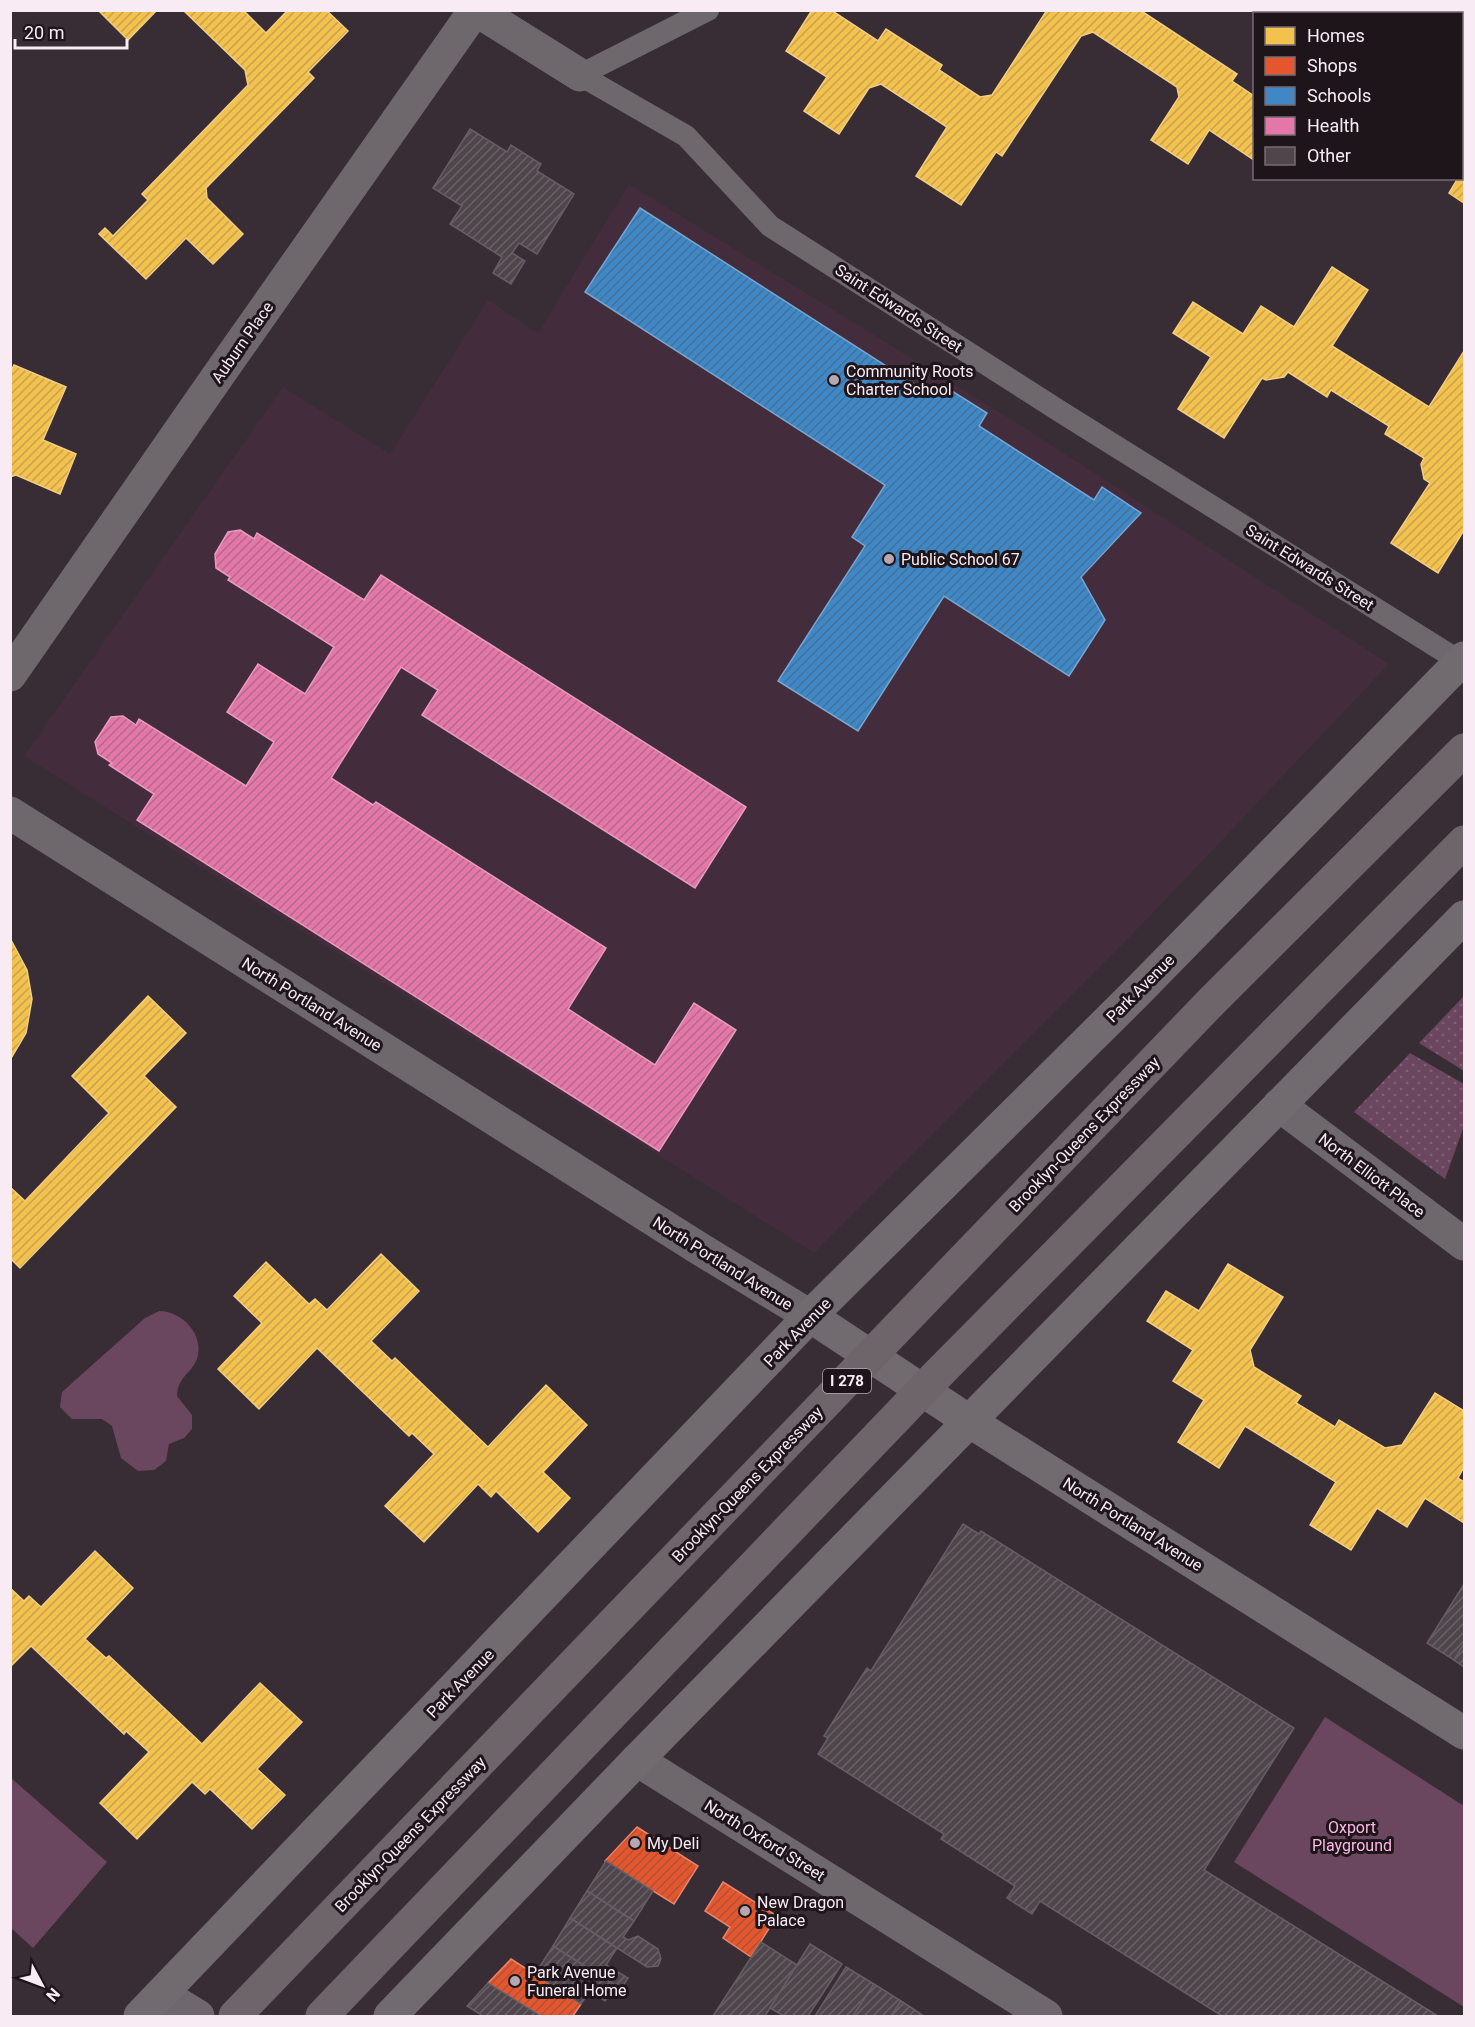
<svg xmlns="http://www.w3.org/2000/svg" width="1475" height="2027" font-family="Roboto,sans-serif">
	<style>
		.built { fill: #432c3c }
		.park { fill: #6b465f }
		.garden { fill: url(#garden-dots) }
		.homes { fill: url(#homes-hatch); stroke: #f4ce80; stroke-width: 1.5 }
		.shops { fill: url(#shops-hatch); stroke: #ea8369; stroke-width: 1.5 }
		.schools { fill: url(#schools-hatch); stroke: #76a6d3; stroke-width: 1.5 }
		.health { fill: url(#health-hatch); stroke: #e99abe; stroke-width: 1.5 }
		.building { fill: url(#building-hatch); stroke: #675d64; stroke-width: 1.5 }
		.lines { fill: none; stroke-linecap: round; stroke-linejoin: round }
		.service { stroke: #6e686c; stroke-width: 22 }
		.minor { stroke: #6e686c; stroke-width: 33 }
		.secondary { stroke: #716a6f; stroke-width: 33 }
		.motorway-bridge { stroke: #6e656b; stroke-width: 33 }
		.poi-dot { fill: #b5a8b0; stroke: #1e151b; stroke-width: 2 }
		.labels { text-anchor: middle; stroke-width: 6; stroke-linejoin: round; paint-order: stroke }
		.shield { fill: #1e151b; stroke: #b7abb2; stroke-width: 1.5 }
		.shield-label { font-size: 15px; font-weight: bold; fill: #f8ebf3 }
		.street-label { font-size: 16px; fill: #f8ebf3; stroke: #1e151b }
		.poi-label { font-size: 16px; fill: #f8ebf3; stroke: #1e151b; text-anchor: start }
		.park-label { font-size: 16px; fill: #feb8e6; stroke: #1e151b }
	</style>
	<defs>
		<pattern id="garden-dots" width="8" height="8" patternUnits="userSpaceOnUse" patternTransform="scale(1.5)"><rect width="8" height="8" fill="#6b465f"/><path d="M2 2h.1M6 6h.1" fill="none" stroke="#816176" stroke-width="1.8" stroke-linecap="round"/></pattern>
		<pattern id="homes-hatch" width="6" height="6" patternUnits="userSpaceOnUse" patternTransform="scale(1.5)"><rect width="6" height="6" fill="#f2c14e"/><path d="M-1 1l2-2M0 6l6-6M5 7l2-2" fill="none" stroke="#c8a24d"/></pattern>
		<pattern id="shops-hatch" width="6" height="6" patternUnits="userSpaceOnUse" patternTransform="scale(1.5)"><rect width="6" height="6" fill="#e4572e"/><path d="M-1 1l2-2M0 6l6-6M5 7l2-2" fill="none" stroke="#ae5137"/></pattern>
		<pattern id="schools-hatch" width="6" height="6" patternUnits="userSpaceOnUse" patternTransform="scale(1.5)"><rect width="6" height="6" fill="#3f88c5"/><path d="M-1 1l2-2M0 6l6-6M5 7l2-2" fill="none" stroke="#43719a"/></pattern>
		<pattern id="health-hatch" width="6" height="6" patternUnits="userSpaceOnUse" patternTransform="scale(1.5)"><rect width="6" height="6" fill="#e377a8"/><path d="M-1 1l2-2M0 6l6-6M5 7l2-2" fill="none" stroke="#b5688c"/></pattern>
		<pattern id="building-hatch" width="6" height="6" patternUnits="userSpaceOnUse" patternTransform="scale(1.5)"><rect width="6" height="6" fill="#4f464c"/><path d="M-1 1l2-2M0 6l6-6M5 7l2-2" fill="none" stroke="#696166"/></pattern>
	</defs>
	<rect width="100%" height="100%" fill="#382d35"/>
	<polygon class="built" points="629,184 1025,428 1389,664 1133,934 814,1253 24,756 283,387 390,454 488,300 538,333"/>
	<g class="park">
		<path d="M159 1311C182 1311 205 1335 197 1359 191 1374 178 1376 177 1396L192 1415V1429L184 1438 169 1444 166 1461 154 1470 138 1471 121 1458 112 1426 102 1419H72L60 1407 62 1392 145 1318Z"/>
		<polygon points="1325,1717 1464,1806 1464,2007 1234,1862"/>
		<polygon points="11,1778 107,1862 33,1948 11,1928"/>
	</g>
	<g class="garden">
		<polygon points="1464,996 1464,1071 1419,1043"/>
		<polygon points="1410,1053 1464,1084 1464,1126 1445,1179 1354,1112"/>
	</g>
	<g class="homes">
		<polygon points="98,10 157,10 128,40"/>
		<polygon points="183,10 243,10 266,33 288,10 326,10 348,31 308,72 314,78 206,188 207,198 243,234 213,264 186,238 146,279 99,234 105,228 113,236 148,200 142,194 248,85 245,70"/>
		<polygon points="812,10 831,10 878,41 886,29 942,65 939,70 980,97 992,95 1047,10 1140,10 1237,74 1232,81 1254,96 1254,160 1209,130 1188,164 1151,140 1179,97 1177,87 1093,32 1081,36 1002,156 996,152 961,205 916,176 947,127 881,84 869,88 839,134 804,111 827,77 786,51"/>
		<polygon points="1462,37 1464,39 1464,94 1462,92"/>
		<polygon points="1464,168 1464,203 1449,193 1458,178 1462,178 1462,173"/>
		<polygon points="1332,267 1368,290 1332,346 1429,407 1464,351 1464,530 1438,573 1391,543 1430,483 1424,479 1421,464 1424,458 1385,434 1389,426 1331,390 1327,397 1288,372 1284,377 1266,380 1262,378 1224,438 1178,409 1211,357 1173,333 1193,302 1243,334 1261,306 1294,327"/>
		<polygon points="14,365 66,387 43,440 76,454 60,494 16,475 10,477 10,373"/>
		<polygon points="10,938 27,970 32,999 26,1033 10,1060"/>
		<polygon points="148,996 186,1033 144,1076 176,1107 20,1268 10,1258 10,1187 25,1201 109,1113 72,1076"/>
		<polygon points="381,1254 419,1291 371,1341 392,1361 395,1358 488,1447 546,1385 587,1425 543,1472 570,1498 538,1532 496,1491 491,1497 478,1484 424,1542 385,1506 434,1454 412,1433 409,1436 317,1348 259,1409 218,1369 262,1323 234,1296 266,1262 309,1304 315,1299 327,1310"/>
		<polygon points="1228,1264 1283,1297 1250,1350 1254,1367 1301,1396 1296,1403 1335,1427 1339,1420 1385,1448 1402,1445 1435,1393 1464,1411 1464,1467 1458,1478 1464,1482 1464,1523 1425,1498 1407,1527 1377,1508 1351,1550 1310,1525 1336,1482 1245,1426 1219,1468 1178,1442 1204,1400 1173,1381 1193,1350 1147,1321 1166,1291 1199,1311"/>
		<polygon points="95,1551 133,1588 85,1639 106,1658 109,1656 202,1744 260,1683 302,1722 257,1769 285,1795 252,1829 210,1789 205,1794 192,1782 137,1839 100,1803 149,1752 126,1731 124,1734 31,1646 10,1667 10,1588 24,1601 29,1596 41,1607"/>
	</g>
	<g class="shops">
		<polygon points="637,1827 698,1866 674,1904 605,1861"/>
		<polygon points="723,1882 777,1916 751,1957 723,1938 730,1927 705,1911"/>
		<polygon points="511,1959 581,2004 573,2016 541,2016 488,1983"/>
	</g>
	<polygon class="schools" points="640,208 936,398 944,386 987,413 979,426 1094,500 1102,487 1141,513 1081,577 1105,620 1069,676 944,596 858,731 778,681 865,546 852,537 885,485 585,292"/>
	<polygon class="health" points="240,530 254,539 257,533 364,600 381,575 746,807 695,888 422,715 438,690 401,667 331,778 373,805 376,802 606,948 568,1009 655,1065 694,1003 736,1030 659,1151 137,820 154,794 109,765 112,763 98,754 95,742 111,717 123,716 136,725 139,719 246,786 274,742 227,712 258,664 305,694 334,647 228,580 230,577 216,568 215,554 228,532"/>
	<g class="building">
		<polygon points="470,129 507,152 511,145 541,164 537,171 574,194 537,254 519,243 512,253 525,261 511,284 493,273 502,257 450,224 462,206 433,188"/>
		<polygon points="963,1524 979,1534 981,1531 1294,1728 1204,1870 1438,2016 1222,2016 1040,1901 1032,1914 1007,1898 1015,1886 941,1839 944,1834 818,1754 828,1738 824,1736 849,1696 867,1668 871,1671"/>
		<polygon points="1464,1584 1464,1644 1454,1660 1427,1643"/>
		<polygon points="1464,1644 1464,1667 1454,1660"/>
		<polygon points="606,1861 653,1891 634,1921 587,1891"/>
		<polygon points="587,1891 634,1921 623,1937 628,1940 638,1936 658,1949 661,1959 658,1966 647,1967 570,1918"/>
		<polygon points="570,1918 617,1948 606,1965 628,1978 621,1989 553,1946"/>
		<polygon points="761,1942 797,1965 765,2016 713,2016"/>
		<polygon points="810,1944 842,1964 808,2016 784,2016 770,2008"/>
		<polygon points="553,1946 615,1985 605,2001 590,1991 581,2004 535,1974"/>
		<polygon points="846,1967 874,1984 853,2016 815,2016"/>
		<polygon points="488,1983 541,2016 483,2016 467,2006"/>
		<polygon points="874,1984 901,2001 891,2016 853,2016"/>
		<polygon points="901,2001 924,2016 891,2016"/>
	</g>
	<g class="lines">
		<g class="service">
			<polyline points="580,75 686,136 770,226 1061,412 1461,662"/>
			<polyline points="580,75 708,10"/>
		</g>
		<g class="minor">
			<polyline points="476,10 580,75"/>
			<polyline points="10,675 222,370 475,10"/>
			<polyline points="10,813 700,1249 810,1316"/>
			<polyline points="1279,1105 1464,1244"/>
			<polyline points="637,1760 1046,2016"/>
			<polyline points="162,1994 198,2016"/>
		</g>
		<g class="secondary">
			<polyline points="810,1316 969,1421 1464,1733"/>
			<polyline points="140,2016 810,1316 1132,997 1464,658"/>
			<polyline points="390,2016 637,1760 1464,917"/>
		</g>
		<g class="motorway-bridge">
			<polyline points="235,2016 1212,1001 1464,750"/>
			<polyline points="322,2016 936,1376 1464,842"/>
		</g>
	</g>
	<g class="poi-dot">
		<circle cx="834" cy="380" r="6"/>
		<circle cx="889" cy="559" r="6"/>
		<circle cx="635" cy="1843" r="6"/>
		<circle cx="745" cy="1911" r="6"/>
		<circle cx="515" cy="1981" r="6"/>
	</g>
	<g class="labels">
		<rect class="shield" x="823" y="1369" width="48" height="24" rx="4.5"/>
		<g class="shield-label">
			<text x="847" y="1386">I 278</text>
		</g>
		<g class="street-label">
			<text transform="translate(899 308) rotate(33)" y="6">Saint Edwards Street</text>
			<text transform="translate(242 342) rotate(-55)" y="6">Auburn Place</text>
			<text transform="translate(1310 567) rotate(32)" y="6">Saint Edwards Street</text>
			<text transform="translate(1140 988) rotate(-45)" y="6">Park Avenue</text>
			<text transform="translate(312 1004) rotate(32)" y="6">North Portland Avenue</text>
			<text transform="translate(1084 1134) rotate(-46)" y="6">Brooklyn-Queens Expressway</text>
			<text transform="translate(1372 1175) rotate(37)" y="6">North Elliott Place</text>
			<text transform="translate(723 1263) rotate(32)" y="6">North Portland Avenue</text>
			<text transform="translate(797 1332) rotate(-46)" y="6">Park Avenue</text>
			<text transform="translate(747 1484) rotate(-46)" y="6">Brooklyn-Queens Expressway</text>
			<text transform="translate(1133 1524) rotate(32)" y="6">North Portland Avenue</text>
			<text transform="translate(460 1683) rotate(-46)" y="6">Park Avenue</text>
			<text transform="translate(410 1834) rotate(-46)" y="6">Brooklyn-Queens Expressway</text>
			<text transform="translate(765 1840) rotate(32)" y="6">North Oxford Street</text>
		</g>
		<g class="poi-label">
			<text x="846" y="377">Community Roots<tspan x="846" dy="18">Charter School</tspan></text>
			<text x="901" y="565">Public School 67</text>
			<text x="647" y="1849">My Deli</text>
			<text x="757" y="1908">New Dragon<tspan x="757" dy="18">Palace</tspan></text>
			<text x="527" y="1978">Park Avenue<tspan x="527" dy="18">Funeral Home</tspan></text>
		</g>
		<g class="park-label">
			<text x="1352" y="1833">Oxport<tspan x="1352" dy="18">Playground</tspan></text>
		</g>
	</g>
	<rect width="1475" height="2027" fill="none" stroke="#f8ebf3" stroke-width="24"/>
	<rect x="1253" y="12" width="210" height="168" fill="#1e151b" stroke="#756b71" stroke-width="1.5"/>
	<rect x="1265" y="27" width="30" height="18" fill="#f2c14e" stroke="#756b71" stroke-width="1.5"/>
	<text x="1307" y="42" font-size="18" fill="#f8ebf3">Homes</text>
	<rect x="1265" y="57" width="30" height="18" fill="#e4572e" stroke="#756b71" stroke-width="1.5"/>
	<text x="1307" y="72" font-size="18" fill="#f8ebf3">Shops</text>
	<rect x="1265" y="87" width="30" height="18" fill="#3f88c5" stroke="#756b71" stroke-width="1.5"/>
	<text x="1307" y="102" font-size="18" fill="#f8ebf3">Schools</text>
	<rect x="1265" y="117" width="30" height="18" fill="#e377a8" stroke="#756b71" stroke-width="1.5"/>
	<text x="1307" y="132" font-size="18" fill="#f8ebf3">Health</text>
	<rect x="1265" y="147" width="30" height="18" fill="#4f464c" stroke="#756b71" stroke-width="1.5"/>
	<text x="1307" y="162" font-size="18" fill="#f8ebf3">Other</text>
	<g transform="translate(42 1985) rotate(131)" stroke="#1e151b" stroke-width="4.5" paint-order="stroke">
	<path d="M0-4.5L10 22L0 15L-10 22Z" fill="#f8ebf3"/>
	<text y="-9" font-size="16" font-weight="bold" text-anchor="middle" fill="#f8ebf3">N</text>
	</g>
	<path d="M15 39v9h112v-9" fill="none" stroke="#f8ebf3" stroke-width="3"/>
	<text x="24" y="39" font-size="18" fill="#f8ebf3" stroke="#1e151b" stroke-width="4.5" paint-order="stroke">20 m</text>
</svg>
